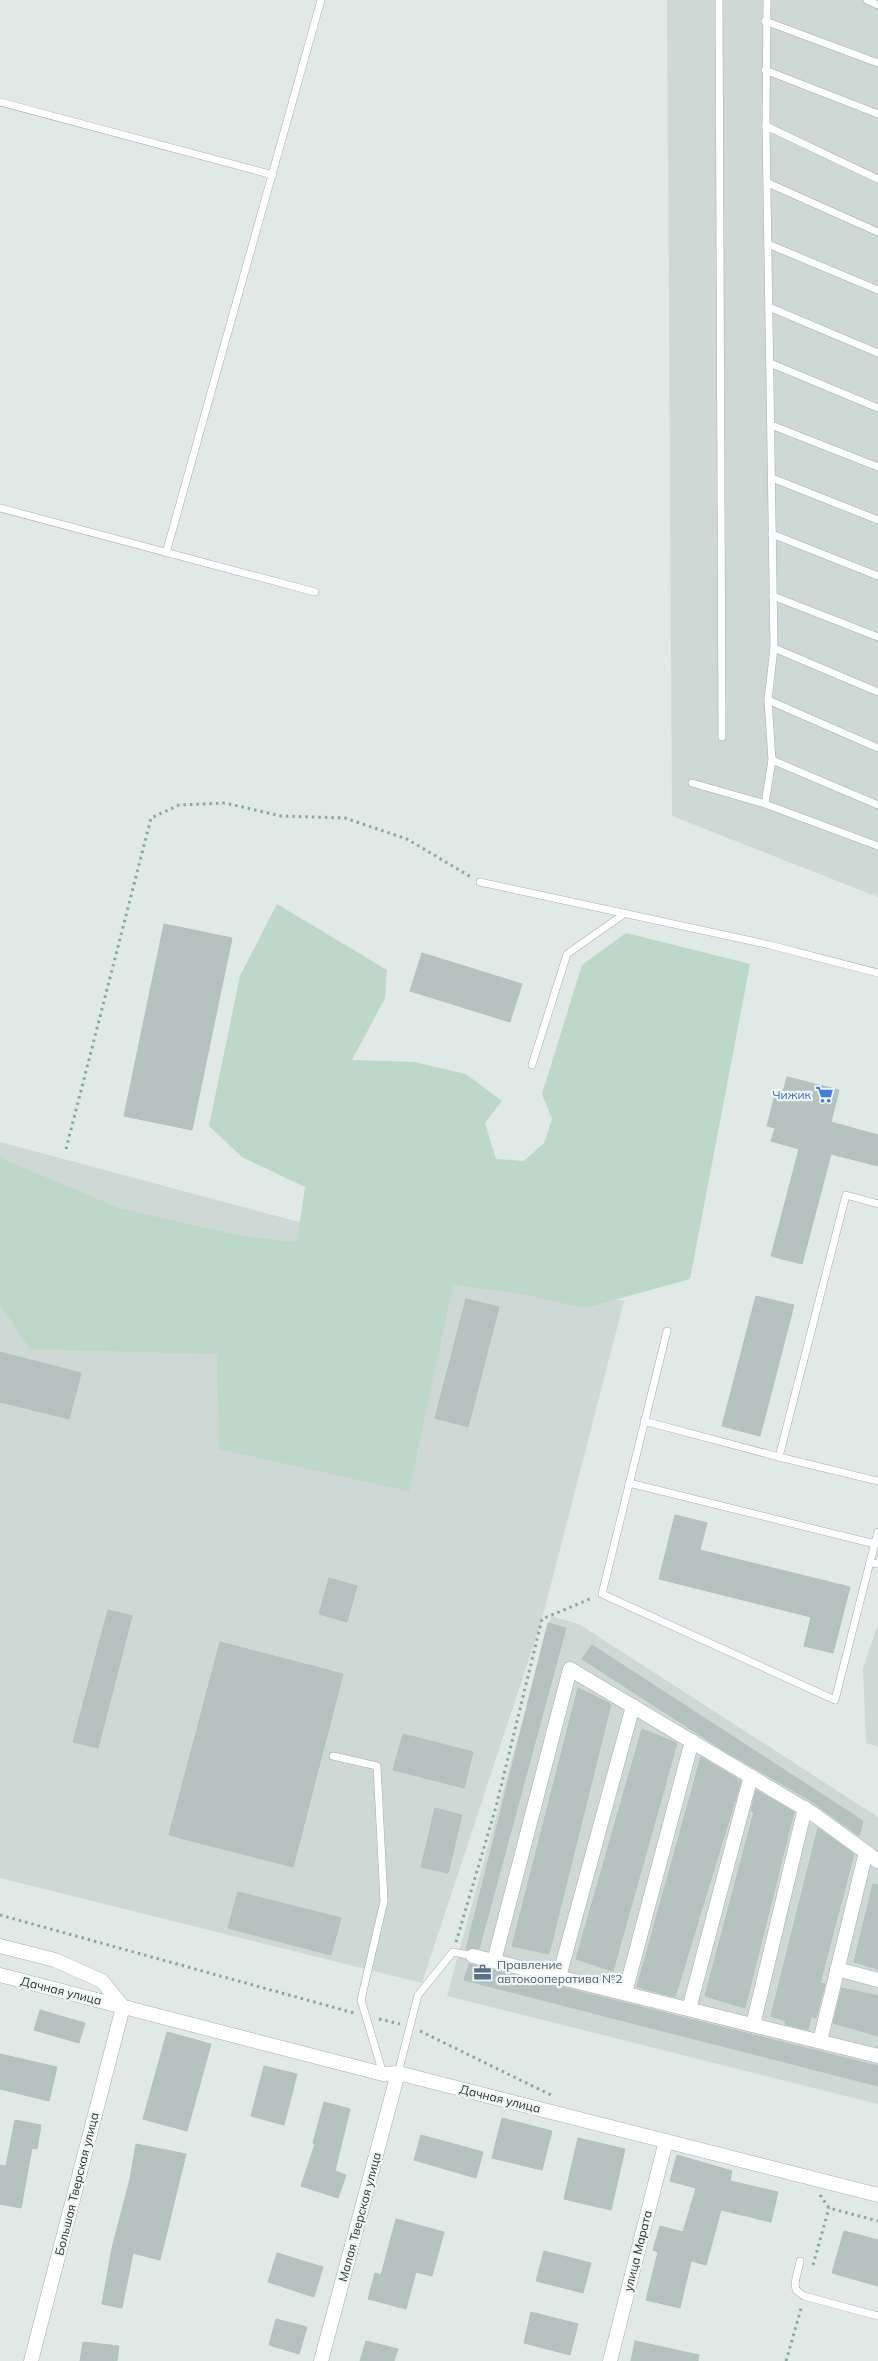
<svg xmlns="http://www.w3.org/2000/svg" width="878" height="2361" font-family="Mulish,sans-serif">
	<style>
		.built { fill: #ced8d5 }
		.green { fill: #bbd8c8 }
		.building { fill: #b5c3c0; stroke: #b3c1be }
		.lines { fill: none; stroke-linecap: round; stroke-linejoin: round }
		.service-casing { stroke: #a4b0ad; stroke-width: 8 }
		.minor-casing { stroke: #a4b0ad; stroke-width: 15 }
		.path { stroke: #84a9a3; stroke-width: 3; stroke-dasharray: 2.5 4; stroke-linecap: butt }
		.service { stroke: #fff; stroke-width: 7 }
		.minor { stroke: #fff; stroke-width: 14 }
		.labels { text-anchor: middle; stroke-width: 4.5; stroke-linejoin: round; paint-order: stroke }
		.shop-label { font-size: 12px; fill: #366cbe; stroke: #f0f6f4; text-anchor: end }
		.service-label { font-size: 12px; fill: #4e5e75; stroke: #f0f6f4; text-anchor: start }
		.street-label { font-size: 12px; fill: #233735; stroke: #f0f6f4 }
	</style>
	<rect width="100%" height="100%" fill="#e0e9e6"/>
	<g class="built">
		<polygon points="667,0 878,0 878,897 672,816"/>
		<polygon points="0,1142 478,1270 624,1301 542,1619 422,1983 0,1878"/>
		<polygon points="551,1616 579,1624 878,1817 878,2104 447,1996"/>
		<polygon points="878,1624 878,1747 866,1743 863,1668"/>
	</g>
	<polygon class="green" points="277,904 387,970 385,998 352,1060 414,1062 466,1074 502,1101 485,1123 496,1159 524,1161 544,1143 552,1119 542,1094 582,965 626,933 750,964 690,1279 585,1308 518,1293 453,1285 409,1491 219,1449 217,1354 30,1349 0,1304 0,1158 121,1209 246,1237 297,1242 305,1187 242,1157 209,1126 240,976"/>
	<g class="building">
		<polygon points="164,924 232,938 192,1130 124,1116"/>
		<polygon points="422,953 522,984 510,1022 410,991"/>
		<polygon points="787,1077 839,1090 831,1122 878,1135 878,1166 831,1154 802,1264 771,1256 799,1149 771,1141 775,1128 767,1126 776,1091 783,1092"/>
		<polygon points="756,1296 794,1305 760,1436 722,1426"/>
		<polygon points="466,1299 499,1307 468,1427 435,1418"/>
		<polygon points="0,1352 81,1373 69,1419 0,1402"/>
		<polygon points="675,1515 707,1523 700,1550 850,1587 833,1653 804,1646 811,1617 659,1579"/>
		<polygon points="329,1578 357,1586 347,1622 319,1614"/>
		<polygon points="108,1610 132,1616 98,1748 73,1742"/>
		<polygon points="548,1623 566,1628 479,1949 466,1949"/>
		<polygon points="220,1642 343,1674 293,1867 169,1835"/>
		<polygon points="592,1645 863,1821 859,1836 811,1801 723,1750 582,1659"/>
		<polygon points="578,1688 611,1704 549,1954 512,1946"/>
		<polygon points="642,1729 677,1743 613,1971 576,1959"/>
		<polygon points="403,1734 473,1752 464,1788 393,1770"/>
		<polygon points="701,1757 741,1781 675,1997 637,1987"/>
		<polygon points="756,1790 794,1812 745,2008 705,1996 754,1812 751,1811"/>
		<polygon points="435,1808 462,1815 448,1873 421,1867"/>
		<polygon points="818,1828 854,1854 820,1983 825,1984 816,2018 811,2017 808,2030 785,2024 786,2021 771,2016"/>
		<polygon points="873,1884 878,1885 878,1969 854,1962"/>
		<polygon points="238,1892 341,1918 331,1955 228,1928"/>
		<polygon points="469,1964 878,2066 878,2086 464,1980"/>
		<polygon points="842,1988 878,1996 878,2036 833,2023"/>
		<polygon points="40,2010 85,2023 79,2043 34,2030"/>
		<polygon points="167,2032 211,2044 187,2131 143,2119"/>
		<polygon points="0,2054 57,2067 49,2101 0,2089"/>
		<polygon points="264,2066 297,2074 284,2125 251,2116"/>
		<polygon points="324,2102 350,2109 335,2171 346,2175 338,2198 301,2186 315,2144 313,2143"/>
		<polygon points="502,2118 552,2131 542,2170 492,2158"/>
		<polygon points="15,2120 41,2125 37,2149 32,2148 21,2208 0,2204 0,2165 6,2166"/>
		<polygon points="421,2135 483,2152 476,2178 414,2160"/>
		<polygon points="578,2138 625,2149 611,2210 564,2199"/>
		<polygon points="136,2144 186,2154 160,2260 133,2253 122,2308 102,2304 112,2248 130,2179"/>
		<polygon points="677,2155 732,2171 730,2181 778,2192 771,2222 721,2210 706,2265 691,2261 680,2308 646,2300 658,2252 653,2250 660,2226 683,2232 696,2188 670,2181"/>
		<polygon points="396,2219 444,2232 432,2276 416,2272 406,2309 368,2299 375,2273 381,2275"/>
		<polygon points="844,2231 878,2240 878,2286 832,2273"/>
		<polygon points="544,2251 591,2263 583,2293 536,2281"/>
		<polygon points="277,2253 323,2267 314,2297 268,2282"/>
		<polygon points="531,2312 578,2324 570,2355 524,2343"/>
		<polygon points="276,2319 307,2327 299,2354 269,2345"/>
		<polygon points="366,2341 398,2349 394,2361 360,2361"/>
		<polygon points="635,2341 699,2355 698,2361 631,2361"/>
		<polygon points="83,2342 119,2346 117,2361 80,2361"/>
	</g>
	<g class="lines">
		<defs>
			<g id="service">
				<polyline points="719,0 722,737"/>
				<polyline points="867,0 878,5"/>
				<polyline points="765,21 878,63"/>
				<polyline points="765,70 878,114"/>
				<polyline points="0,102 273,175"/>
				<polyline points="766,126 878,179"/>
				<polyline points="768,183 878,232"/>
				<polyline points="768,244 878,290"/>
				<polyline points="769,307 878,353"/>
				<polyline points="770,363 878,408"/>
				<polyline points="771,425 878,467"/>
				<polyline points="772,478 878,520"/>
				<polyline points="0,508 315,592"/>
				<polyline points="772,534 878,576"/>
				<polyline points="166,553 321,0"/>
				<polyline points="773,596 878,637"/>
				<polyline points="774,648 878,692"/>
				<polyline points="768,700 878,748"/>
				<polyline points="772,760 878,805"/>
				<polyline points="692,783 765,804 878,846"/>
				<polyline points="765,804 772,760 768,700 774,648 766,126 767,0"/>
				<polyline points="480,882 770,945 878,973"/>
				<polyline points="532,1065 567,954 624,914"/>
				<polyline points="878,1204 846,1195 779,1457 878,1481"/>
				<polyline points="667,1331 602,1594 835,1700 870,1562"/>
				<polyline points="644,1421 779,1457"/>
				<polyline points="629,1483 875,1544"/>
				<polyline points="878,1532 870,1562 878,1564"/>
				<polyline points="333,1756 377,1766 384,1901 361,2000 383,2074"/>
				<polyline points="398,2073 418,1995 453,1952 473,1956"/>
				<polyline points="800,2261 795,2283 796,2290 804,2296 878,2316"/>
			</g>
			<g id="minor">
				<polyline points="0,1946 55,1960 102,1981 123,2007"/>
				<polyline points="473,1956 878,2056"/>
				<polyline points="494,1961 570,1669 812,1813 878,1861"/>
				<polyline points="837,1969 878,1980"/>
				<polyline points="0,1975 383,2074 398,2073 878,2195"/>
				<polyline points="559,1977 633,1706"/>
				<polyline points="625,1993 692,1741"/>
				<polyline points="689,2009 751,1776"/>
				<polyline points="753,2025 805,1808"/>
				<polyline points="820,2041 866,1852"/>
				<polyline points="31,2361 123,2007"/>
				<polyline points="321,2361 398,2073"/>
				<polyline points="610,2361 666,2141"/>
			</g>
		</defs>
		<use href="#service" class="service-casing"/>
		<use href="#minor" class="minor-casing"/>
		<g class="path">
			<polyline points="66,1149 151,818 179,805 225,803 281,816 345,818 407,839 471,877"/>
			<polyline points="0,1915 354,2013"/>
			<polyline points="456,1942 496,1807 542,1619 592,1598"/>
			<polyline points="379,2019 400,2024"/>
			<polyline points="420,2031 551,2095"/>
			<polyline points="820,2195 829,2208 878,2221"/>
			<polyline points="813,2265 829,2208"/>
			<polyline points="786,2361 802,2305"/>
		</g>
		<use href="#service" class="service"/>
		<use href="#minor" class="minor"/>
	</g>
	<defs>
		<symbol id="supermarket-bare" viewBox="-9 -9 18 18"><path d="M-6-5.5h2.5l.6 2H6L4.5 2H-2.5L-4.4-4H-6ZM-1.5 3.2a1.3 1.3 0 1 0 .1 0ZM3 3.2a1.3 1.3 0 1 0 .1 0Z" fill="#3f7fe0" stroke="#f0f6f4" stroke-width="2.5" paint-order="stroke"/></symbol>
		<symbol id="office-bare" viewBox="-9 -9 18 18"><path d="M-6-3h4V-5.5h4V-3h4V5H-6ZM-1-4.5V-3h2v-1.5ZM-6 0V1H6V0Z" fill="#5c6f8a" stroke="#f0f6f4" stroke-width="2.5" paint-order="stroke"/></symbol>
	</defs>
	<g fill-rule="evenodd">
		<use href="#supermarket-bare" x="812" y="1082" width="25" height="25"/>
		<use href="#office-bare" x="470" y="1960" width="25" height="25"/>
	</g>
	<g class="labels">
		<g class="shop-label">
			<text x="811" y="1099">Чижик</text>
		</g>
		<g class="service-label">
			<text x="497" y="1969">Правление<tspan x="497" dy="14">автокооператива №2</tspan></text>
		</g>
		<g class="street-label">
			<text transform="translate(61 1991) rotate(14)" y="4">Дачная улица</text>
			<text transform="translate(500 2099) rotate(14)" y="4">Дачная улица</text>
			<text transform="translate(77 2184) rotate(-76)" y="4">Большая Тверская улица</text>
			<text transform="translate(360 2217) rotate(-75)" y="4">Малая Тверская улица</text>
			<text transform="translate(638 2251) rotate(-76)" y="4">улица Марата</text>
		</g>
	</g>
</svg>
